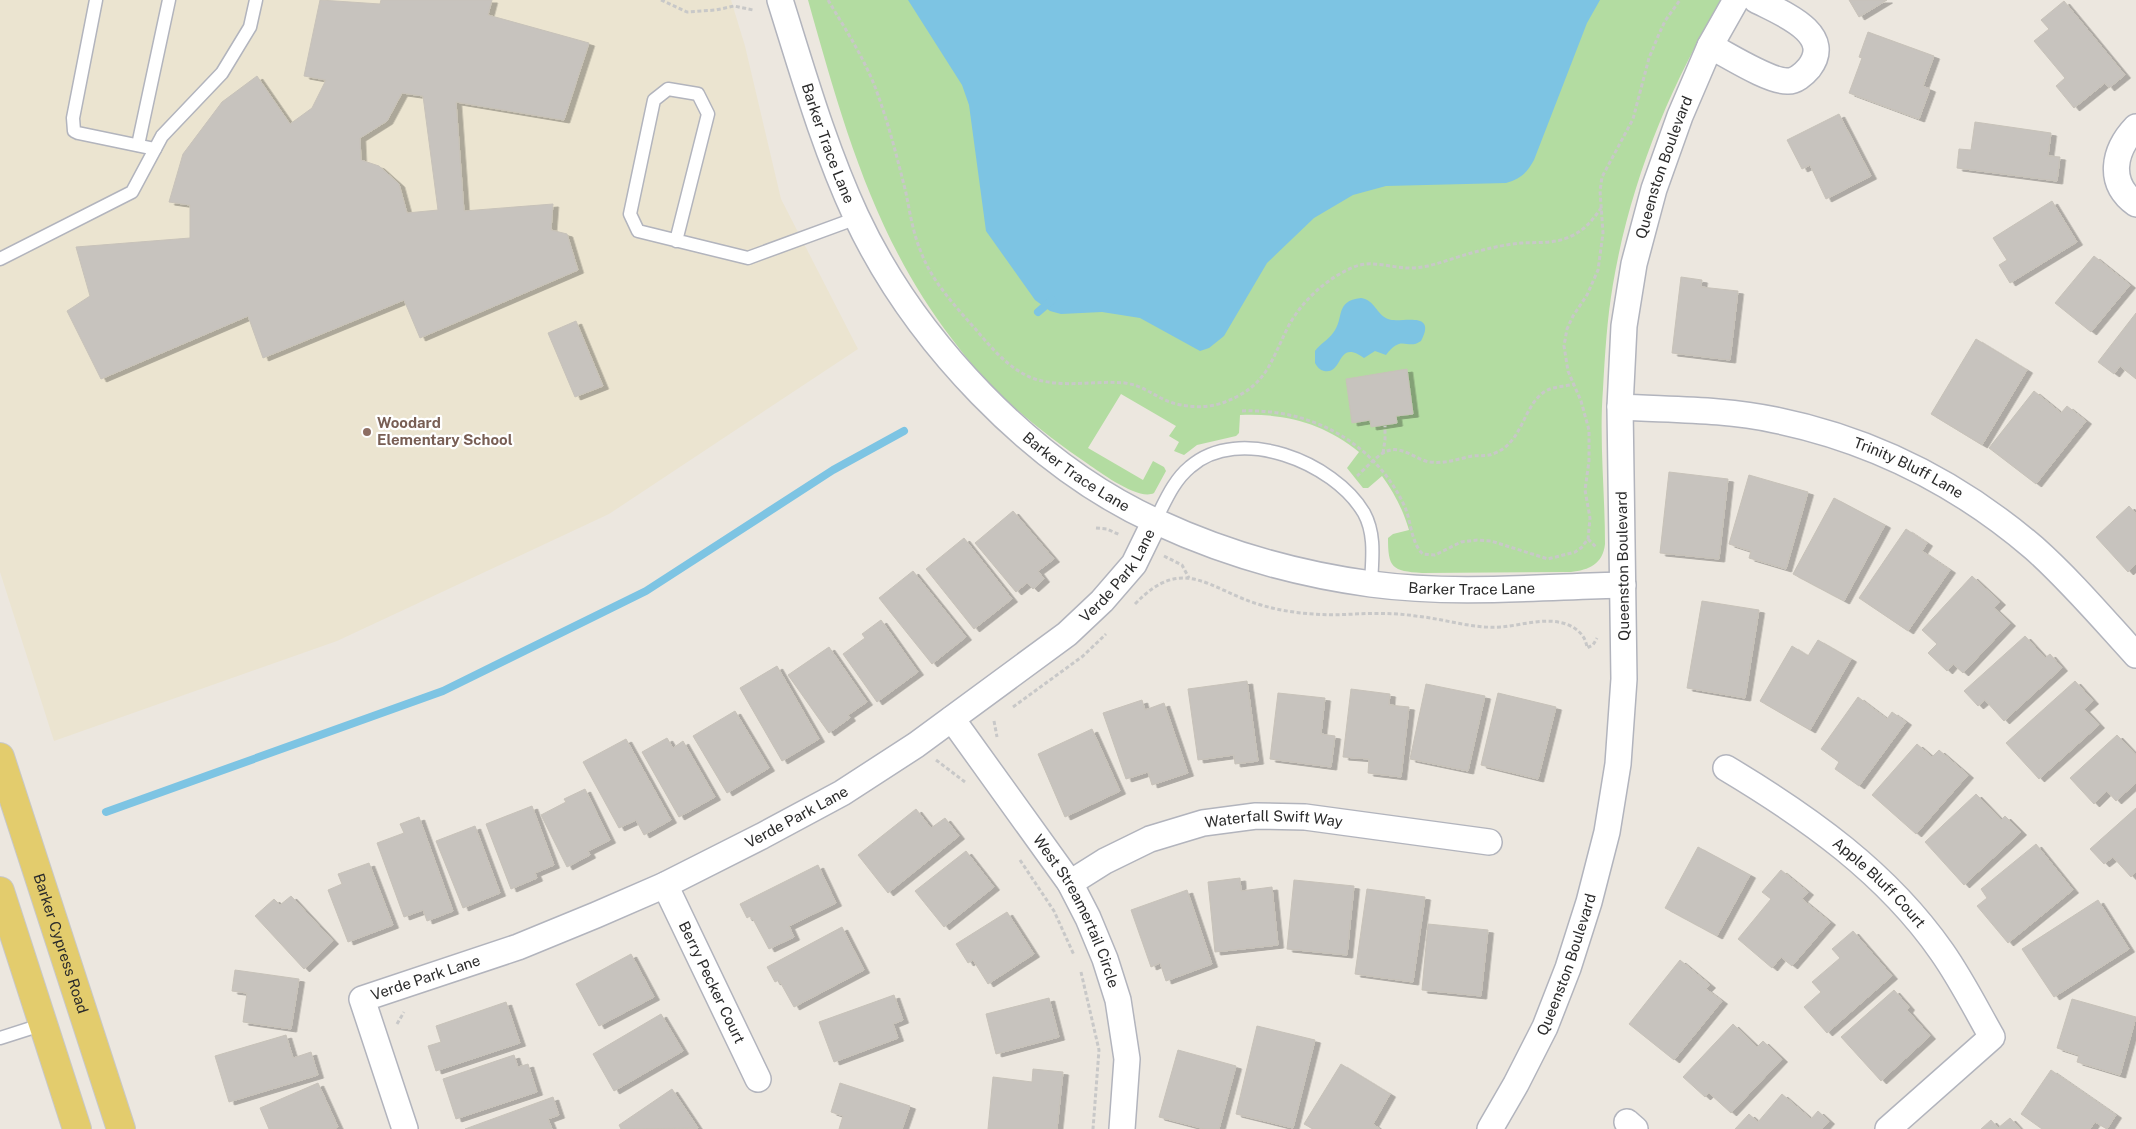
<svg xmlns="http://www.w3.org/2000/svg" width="2136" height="1129" font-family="'Public Sans',sans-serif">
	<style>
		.education { fill: #ebe4d0 }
		.green { fill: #b3dca1 }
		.water { fill: #7dc4e3 }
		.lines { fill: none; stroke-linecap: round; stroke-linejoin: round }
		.stream { stroke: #7dc4e3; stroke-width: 8 }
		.building { fill: #c7c3be; stroke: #c7c2b9; fill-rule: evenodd; filter: url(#shadow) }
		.lane-casing { stroke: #b2b4bd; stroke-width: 15 }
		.street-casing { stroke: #b2b4bd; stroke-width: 28 }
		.primary-casing { stroke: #c8c8c8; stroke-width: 30 }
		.path { stroke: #c8c8c8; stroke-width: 3; stroke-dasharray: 4 2.5; stroke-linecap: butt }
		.lane { stroke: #fff; stroke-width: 12 }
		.street { stroke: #fff; stroke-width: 25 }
		.primary { stroke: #e3cc6d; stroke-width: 28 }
		.education-dot { fill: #8d6e63; stroke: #fff; stroke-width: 2 }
		.labels { text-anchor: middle; stroke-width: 4.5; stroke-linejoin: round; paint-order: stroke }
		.street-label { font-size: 15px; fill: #2b2b2b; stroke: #fff }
		.education-label { font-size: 15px; font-weight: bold; fill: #785e54; stroke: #fff; text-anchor: start }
	</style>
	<defs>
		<filter id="shadow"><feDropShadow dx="5.5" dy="3" stdDeviation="0" flood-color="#0004"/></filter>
	</defs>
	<rect width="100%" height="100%" fill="#ece7df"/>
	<polygon class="education" points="0,0 731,0 745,46 781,199 858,349 609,514 337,641 54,741 0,572"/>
	<path class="green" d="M808 0H1722C1669 86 1630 184 1613 284 1607 319 1605 354 1603 389 1599 440 1605 492 1605 544 1603 564 1589 570 1571 572L1422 573C1392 571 1388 568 1388 538L1393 534 1409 530C1403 510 1395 494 1382 476L1368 488H1363L1347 468 1359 452C1324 423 1284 413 1240 415L1239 433 1236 436 1197 445 1184 455 1174 451 1179 442 1169 436 1176 426 1121 394 1088 448 1143 480 1153 461 1164 467 1166 471 1154 493C1139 501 1101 473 1088 464 1054 441 1022 416 993 388 978 373 965 356 952 339 874 238 842 121 808 0Z"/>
	<g class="water">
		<path d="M908 0H1600L1587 23 1534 160C1527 173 1520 179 1506 183L1386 186 1353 195 1314 218 1267 263 1224 336 1209 348 1200 351 1140 318 1102 312 1061 314 1050 311 1035 300 986 231 969 105 962 85Z"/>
		<path d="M1361 298C1375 300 1376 314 1388 319 1399 324 1438 309 1421 341 1407 351 1402 333 1386 355L1375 351 1364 358C1336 338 1344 375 1324 371 1320 370 1317 367 1315 363V351C1320 344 1328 340 1333 333 1345 318 1334 301 1361 298Z"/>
	</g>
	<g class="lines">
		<g class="stream">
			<polyline points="1038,312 1052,300"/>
			<polyline points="106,812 443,691 646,591 833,470 904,431"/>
		</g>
	</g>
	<g class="building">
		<path d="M320 0 380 4 381 0H492L488 15 589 43 564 120 456 102 464 211 553 204 551 230 567 234 578 270 420 338 404 300 263 358 248 316 101 379 67 311 90 296 76 247 190 238V205L169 202 183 154 222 102 257 76 290 124 312 108 326 80 304 76ZM402 93 423 96 438 210 407 213 399 184 379 166 361 160 360 138 387 121Z"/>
		<polygon points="1849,0 1887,0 1859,17"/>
		<polygon points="2064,1 2125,75 2109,88 2105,83 2074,108 2056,86 2065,78 2034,41 2049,29 2041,20"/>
		<polygon points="1868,32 1934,56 1923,86 1930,89 1919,119 1849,93 1862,58 1859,57"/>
		<polygon points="1839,114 1871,176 1826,199 1810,165 1802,169 1787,140"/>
		<polygon points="1975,122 2051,133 2048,156 2060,157 2057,181 1957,168 1959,149 1971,150"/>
		<polygon points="2052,201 2077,242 2010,283 1999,265 2007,260 1993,238"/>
		<polygon points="2094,256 2130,285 2091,332 2055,303"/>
		<polygon points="1681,277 1702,280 1701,287 1738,291 1730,360 1672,353"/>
		<polygon points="2136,313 2136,379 2120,366 2114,374 2098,362"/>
		<polygon points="576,321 603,386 575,397 548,333"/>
		<polygon points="1976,339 2027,370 1982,445 1931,414"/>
		<polygon points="1407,369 1413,414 1396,416 1397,423 1371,427 1370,420 1352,423 1346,379"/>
		<polygon points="2034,391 2061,413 2067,406 2086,421 2036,484 1989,448"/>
		<polygon points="1669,472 1728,479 1719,559 1660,553"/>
		<polygon points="1749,475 1808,492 1786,569 1749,558 1751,551 1729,544"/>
		<polygon points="1834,498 1885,525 1844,601 1793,574"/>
		<polygon points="2129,506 2136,514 2136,564 2128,572 2096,537"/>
		<polygon points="1013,511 1054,559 1038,571 1044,579 1033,589 1027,583 1016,592 975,543"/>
		<polygon points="1906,529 1927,543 1922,551 1950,570 1908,631 1859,598"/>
		<polygon points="964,538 1012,599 974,629 926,569"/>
		<polygon points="913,571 966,637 932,664 879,598"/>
		<polygon points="1972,576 2000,602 1994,608 2010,623 1963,673 1953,664 1947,671 1928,653 1937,644 1922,630"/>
		<polygon points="1702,601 1759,610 1745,698 1687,688"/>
		<polygon points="881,620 918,672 877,702 843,654 865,638 862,634"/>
		<polygon points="2025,636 2045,658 2050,654 2062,668 2004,721 1985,700 1978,706 1964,691"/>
		<polygon points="1818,640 1851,659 1810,730 1760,701 1792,646 1808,656"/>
		<polygon points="829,647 867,702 848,715 850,718 829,733 788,675"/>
		<polygon points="777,666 819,739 782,761 740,688"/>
		<polygon points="1247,681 1258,761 1235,764 1234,755 1198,760 1188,689"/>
		<polygon points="2075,681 2093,701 2084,709 2099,725 2039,779 2006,743"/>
		<polygon points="1426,684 1485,696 1468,771 1410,759"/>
		<polygon points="1351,689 1390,694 1389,705 1409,707 1401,777 1368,773 1369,759 1343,757"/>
		<polygon points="1278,693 1325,698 1321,734 1335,736 1331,767 1270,759"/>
		<polygon points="1498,693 1556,707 1538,779 1481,765"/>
		<polygon points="1858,697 1887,719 1892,712 1906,722 1859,786 1835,769 1839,762 1821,749"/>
		<polygon points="1142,700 1145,710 1164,703 1188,773 1152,785 1148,772 1126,779 1103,713"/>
		<polygon points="735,711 769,768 727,793 693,736"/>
		<polygon points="1092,729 1120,791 1065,817 1038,754"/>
		<polygon points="2117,735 2136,755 2136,783 2116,801 2107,791 2094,804 2070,778"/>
		<polygon points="667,738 673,748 683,741 715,797 679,817 642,752"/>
		<polygon points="626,739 671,820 644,835 636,820 619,828 583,762"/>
		<polygon points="1917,744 1932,757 1939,750 1968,775 1916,834 1872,795"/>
		<polygon points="585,789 610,840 588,851 590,855 567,867 541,815 566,802 564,799"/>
		<polygon points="1976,794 2001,820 2005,816 2021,832 1964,885 1925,842"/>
		<polygon points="532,806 554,865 535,873 537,878 511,889 486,824"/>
		<polygon points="2136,808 2136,872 2131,877 2113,857 2104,864 2090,849"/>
		<polygon points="916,809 931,828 945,818 959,836 888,893 858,855"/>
		<polygon points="419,817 453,911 427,921 423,910 404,917 377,843 404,833 400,824"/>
		<polygon points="475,826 500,893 463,908 436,841"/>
		<polygon points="2036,844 2073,890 2008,943 1977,906 1987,898 1981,889"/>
		<polygon points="1698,847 1750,875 1717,936 1665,908"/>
		<polygon points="966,851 994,887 944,927 915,891"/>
		<polygon points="369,863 393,925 348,942 328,890 342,884 338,874"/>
		<polygon points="818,865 836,903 789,926 794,937 769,949 754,921 750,916 747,918 740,904"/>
		<polygon points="1781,870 1808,892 1802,899 1830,922 1792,966 1781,957 1772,968 1738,939 1771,899 1762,892"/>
		<polygon points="1240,878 1241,891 1272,887 1278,945 1215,952 1208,882"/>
		<polygon points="1294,880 1354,886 1347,955 1287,949"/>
		<polygon points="1367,889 1425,897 1413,982 1355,974"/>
		<polygon points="1187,890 1212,964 1166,981 1160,963 1151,967 1131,910"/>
		<polygon points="291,896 333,941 304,969 255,916 274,899 280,905"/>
		<polygon points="2098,900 2129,949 2054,997 2022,949"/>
		<polygon points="1007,912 1034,954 988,984 973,960 968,963 956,944"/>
		<polygon points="1428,924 1488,930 1481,996 1422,990"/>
		<polygon points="842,927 864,970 794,1007 779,980 775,982 767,967"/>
		<polygon points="1853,931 1892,976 1827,1033 1804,1007 1821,992 1812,982 1840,958 1832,949"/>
		<polygon points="631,954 654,997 599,1026 576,984"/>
		<polygon points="1680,960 1710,985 1706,989 1722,1001 1674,1060 1629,1024"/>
		<polygon points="235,970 299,979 291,1029 243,1022 247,993 232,991"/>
		<polygon points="1894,990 1909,1007 1907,1010 1930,1036 1881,1081 1841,1037"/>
		<polygon points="894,995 903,1020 893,1024 898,1038 834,1062 819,1022"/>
		<polygon points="1049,998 1059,1037 996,1054 986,1014"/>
		<polygon points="2072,999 2136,1017 2120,1075 2077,1062 2079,1055 2057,1048"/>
		<polygon points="506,1002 520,1043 436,1071 428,1046 441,1042 436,1026"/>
		<polygon points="661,1014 683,1051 614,1091 593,1054"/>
		<polygon points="1733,1024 1757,1047 1763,1041 1782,1059 1731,1113 1709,1093 1705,1097 1683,1077"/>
		<polygon points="1257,1026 1315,1040 1293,1128 1236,1114"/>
		<polygon points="286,1035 293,1058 311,1052 318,1075 229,1102 215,1056"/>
		<polygon points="1178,1050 1236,1066 1219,1129 1205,1129 1159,1117"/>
		<polygon points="514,1055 518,1067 528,1064 537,1092 456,1119 443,1079"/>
		<polygon points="1341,1064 1390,1094 1373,1124 1380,1129 1313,1129 1304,1124"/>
		<polygon points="1033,1069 1063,1072 1057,1129 988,1129 993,1077 1032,1082"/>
		<polygon points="2051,1070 2116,1115 2107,1129 2095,1122 2090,1129 2042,1129 2021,1114"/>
		<polygon points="318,1083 338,1127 333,1129 269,1129 260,1108"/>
		<polygon points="840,1083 910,1106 902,1129 839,1129 843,1116 831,1112"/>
		<polygon points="672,1089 698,1128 621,1129 619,1125"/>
		<polygon points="1782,1094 1811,1119 1818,1111 1829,1121 1822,1129 1735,1129 1749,1114 1758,1122"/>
		<polygon points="553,1097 559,1115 548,1119 552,1129 465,1129"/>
		<polygon points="2010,1118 2020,1129 1981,1129 1991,1120 1998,1128"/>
	</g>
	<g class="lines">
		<defs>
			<g id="lane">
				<polyline points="96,0 73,118 74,131 78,133 155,149"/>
				<polyline points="138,145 169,0"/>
				<polyline points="676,241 708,114 698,94 668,89 654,100 630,214 638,231 748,258 857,218"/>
				<polyline points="0,259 132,192 162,136 222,73 250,27 256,0"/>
				<path d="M1155 521C1165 502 1173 481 1190 467 1239 424 1334 462 1364 513 1376 535 1372 560 1371 584"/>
				<polyline points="0,1038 44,1024"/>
			</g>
			<g id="street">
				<path id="s1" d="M780 0C803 73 824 147 856 216 914 340 1032 465 1157 522 1224 553 1297 574 1371 584 1454 595 1540 587 1623 585"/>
				<path d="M1710 46C1728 55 1768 81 1787 81 1795 82 1804 74 1809 68 1836 33 1779 12 1756 0"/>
				<path d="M2136 127C2113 151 2107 183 2136 204"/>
				<path id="s2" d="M1620 407C1672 410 1725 409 1775 420 1873 440 1958 483 2034 548 2071 581 2103 619 2136 655"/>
				<path id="s3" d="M952 719 1070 883 1088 918 1105 959 1118 1000 1127 1059 1122 1129"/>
				<path id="s4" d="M1726 768C1808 817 1887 873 1942 952 1961 979 1976 1009 1992 1037L1888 1129"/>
				<path id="s5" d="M1070 883 1105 861 1150 839 1203 823 1256 816 1305 817 1489 842"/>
				<path id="s6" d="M665 885 758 1079"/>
				<polyline points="1627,1122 1635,1129"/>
				<path id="s7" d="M405 1129 362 999 518 947 596 915 665 885 762 836 842 793 916 745 1067 634 1102 601 1134 564 1155 521"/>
				<path id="s8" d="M1490 1129 1516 1084 1545 1027 1568 968 1589 902 1607 832 1618 764 1624 679 1620 407 1624 326 1634 264 1654 189 1680 116 1710 46 1736 0"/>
			</g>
			<g id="primary">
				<path id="s9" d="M0 757 121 1129"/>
				<polyline points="0,891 77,1129"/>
			</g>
		</defs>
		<use href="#lane" class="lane-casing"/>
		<use href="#street" class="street-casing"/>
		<use href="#primary" class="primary-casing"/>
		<g class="path">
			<polyline points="661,0 687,12 716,10 734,6 753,10"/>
			<path d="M828 0C847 32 867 62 879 98 890 129 898 161 906 193 910 213 913 233 921 252 932 282 957 308 978 332 993 350 1010 369 1032 378 1063 389 1094 380 1125 383 1141 385 1152 394 1165 400 1183 408 1207 409 1225 402 1268 385 1270 362 1289 325 1303 300 1327 278 1354 267 1373 259 1393 269 1413 268 1430 267 1445 261 1461 256 1481 250 1501 245 1521 243 1537 242 1554 244 1569 237 1584 231 1592 221 1601 208"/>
			<path d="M1242 411C1310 408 1374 442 1404 505 1411 519 1411 544 1423 554L1435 555 1461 542 1477 540 1491 541 1548 559 1575 552 1581 548 1588 539 1590 518 1585 490 1589 461V430L1581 401 1568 371 1564 346 1567 329 1573 316 1587 295 1598 270 1603 233 1600 191 1602 177 1633 119 1649 58 1659 34 1665 21 1680 0"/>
			<polyline points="1383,453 1385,440 1385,426"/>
			<path d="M1357 476C1365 469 1378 454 1387 451 1402 445 1416 460 1430 462 1445 464 1458 459 1472 456 1480 455 1487 457 1495 453 1523 442 1522 408 1544 392 1553 386 1564 387 1574 384"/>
			<polyline points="1096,528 1107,529 1120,535"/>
			<polyline points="1588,539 1596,547"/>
			<polyline points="1164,556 1182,565 1189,578"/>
			<path d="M1135 604C1184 553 1209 590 1261 605 1291 614 1324 616 1355 614 1375 613 1395 613 1416 616 1445 619 1472 629 1502 627 1522 625 1546 617 1566 624 1577 628 1586 636 1587 648L1593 645 1597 638"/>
			<polyline points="1013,707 1083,656 1106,634"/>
			<polyline points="994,721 997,737"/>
			<polyline points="936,760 965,782"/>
			<polyline points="1020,860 1054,911 1074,955"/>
			<polyline points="1081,972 1099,1050 1093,1129"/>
			<polyline points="397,1024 404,1012"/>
		</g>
		<use href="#lane" class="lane"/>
		<use href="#street" class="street"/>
		<use href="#primary" class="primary"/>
	</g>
	<circle class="education-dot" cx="367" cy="432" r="5"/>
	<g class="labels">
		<g class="street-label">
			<text dy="5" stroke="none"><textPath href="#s1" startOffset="151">Barker Trace Lane</textPath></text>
			<text dy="5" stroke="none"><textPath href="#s8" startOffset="992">Queenston Boulevard</textPath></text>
			<text dy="5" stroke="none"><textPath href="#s2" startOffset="298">Trinity Bluff Lane</textPath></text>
			<text dy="5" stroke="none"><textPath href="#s1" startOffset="571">Barker Trace Lane</textPath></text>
			<text transform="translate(1623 566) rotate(-91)" y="5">Queenston Boulevard</text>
			<text dy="5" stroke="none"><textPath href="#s7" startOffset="1014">Verde Park Lane</textPath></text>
			<text dy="5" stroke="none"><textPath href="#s1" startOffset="991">Barker Trace Lane</textPath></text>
			<text dy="5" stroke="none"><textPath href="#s7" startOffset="609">Verde Park Lane</textPath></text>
			<text dy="5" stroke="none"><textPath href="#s5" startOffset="218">Waterfall Swift Way</textPath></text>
			<text dy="5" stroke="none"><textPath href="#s4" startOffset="192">Apple Bluff Court</textPath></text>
			<text dy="5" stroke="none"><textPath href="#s3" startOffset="230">West Streamertail Circle</textPath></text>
			<text dy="5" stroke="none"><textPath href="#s9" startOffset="196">Barker Cypress Road</textPath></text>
			<text dy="5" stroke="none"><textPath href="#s8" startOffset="182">Queenston Boulevard</textPath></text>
			<text dy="5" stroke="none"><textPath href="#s7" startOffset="204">Verde Park Lane</textPath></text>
			<text dy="5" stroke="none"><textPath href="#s6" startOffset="108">Berry Pecker Court</textPath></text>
		</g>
		<g class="education-label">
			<text x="377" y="428">Woodard<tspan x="377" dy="17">Elementary School</tspan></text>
		</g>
	</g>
</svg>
